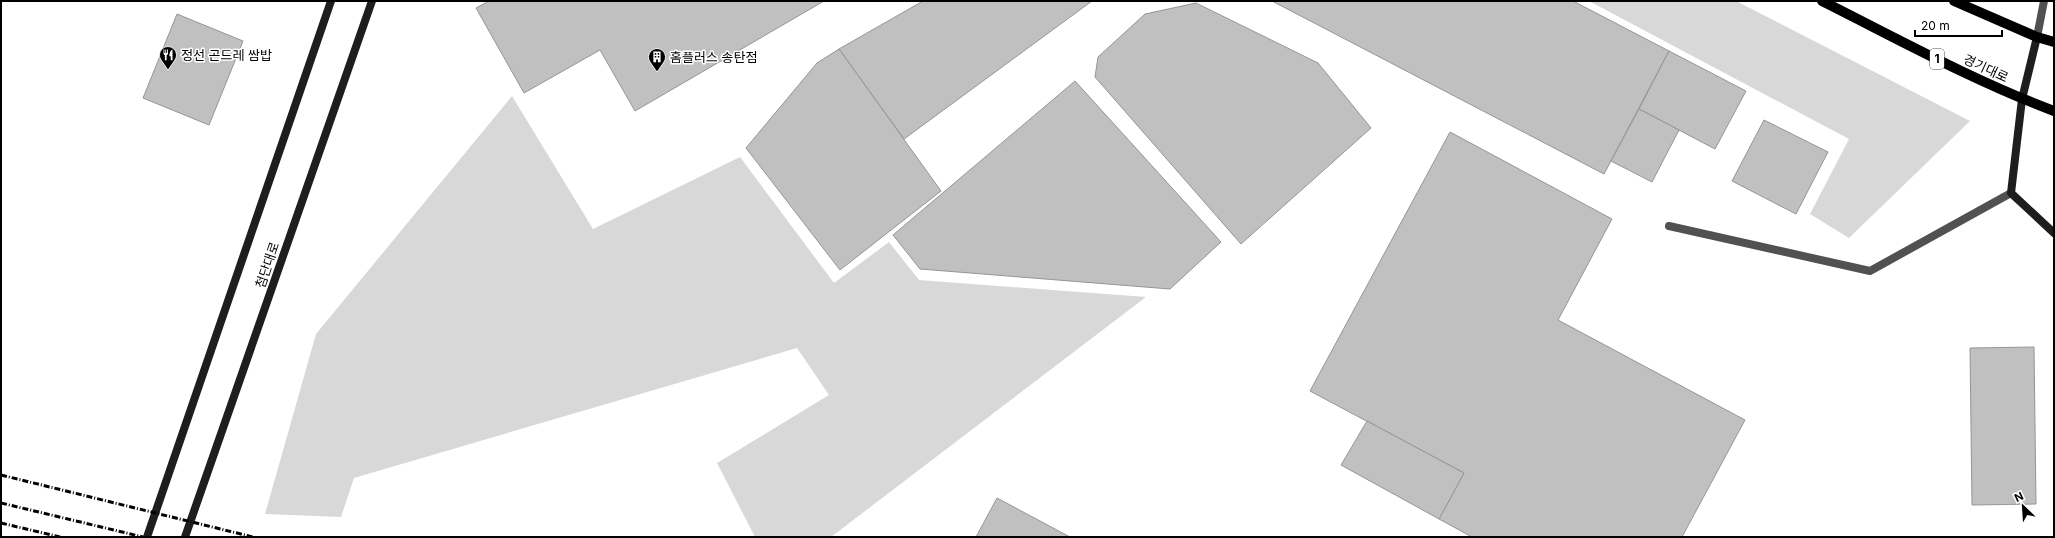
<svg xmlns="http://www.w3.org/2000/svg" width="2055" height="538" font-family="Inter,'Noto Sans KR',sans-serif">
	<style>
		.green { fill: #d8d8d8 }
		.building { fill: #c0c0c0; stroke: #959595 }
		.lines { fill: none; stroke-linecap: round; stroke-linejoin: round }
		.lane { stroke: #515151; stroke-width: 8 }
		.secondary { stroke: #1e1e1e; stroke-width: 8 }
		.primary { stroke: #000; stroke-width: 10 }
		.rail { stroke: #000; stroke-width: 3; stroke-dasharray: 6 2 1 2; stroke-linecap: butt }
		.labels { text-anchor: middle; stroke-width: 3; stroke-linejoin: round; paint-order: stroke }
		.shield { fill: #fff; stroke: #4c4c4c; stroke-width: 1 }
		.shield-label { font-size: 12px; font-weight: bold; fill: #000 }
		.poi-label { font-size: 13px; fill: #000; stroke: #fff; text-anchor: start }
		.street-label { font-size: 13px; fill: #000; stroke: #fff }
	</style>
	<rect width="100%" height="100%" fill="#fff"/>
	<g class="green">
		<polygon points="1589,1 1736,1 1970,121 1849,238 1810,214 1849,139"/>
		<polygon points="512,96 593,229 740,157 834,283 889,242 919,280 1146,297 831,537 755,537 717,463 829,395 797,348 354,478 341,517 265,514 316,334"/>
	</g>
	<g class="building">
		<polygon points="489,1 824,1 635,111 600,50 524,93 476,8"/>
		<polygon points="923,1 1092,1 904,139 839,49"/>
		<polygon points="1272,1 1573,1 1669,51 1604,174"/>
		<polygon points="1196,3 1318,63 1371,128 1241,244 1095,77 1098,57 1145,14"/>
		<polygon points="177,14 243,41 209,125 143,98"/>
		<polygon points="839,49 941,191 840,270 746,148 817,63"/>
		<polygon points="1669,51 1746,91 1715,149 1639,109"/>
		<polygon points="1075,81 1221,242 1170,289 920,269 893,235"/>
		<polygon points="1639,109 1679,130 1652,182 1611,161"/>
		<polygon points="1764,120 1828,152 1796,214 1732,181"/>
		<polygon points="1450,132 1612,219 1558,320 1745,420 1682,537 1472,537 1439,519 1464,473 1310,391"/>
		<polygon points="2034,347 2036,504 1972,505 1970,348"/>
		<polygon points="1367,421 1464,473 1439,519 1341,465"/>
		<polygon points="997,498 1070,537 976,537"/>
	</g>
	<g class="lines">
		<g class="lane">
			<polyline points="2037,37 2044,1"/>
			<polyline points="1669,226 1870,271 2011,193"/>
		</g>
		<g class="secondary">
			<polyline points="2037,37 2022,99 2011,193 2054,233"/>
			<polyline points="147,537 331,1"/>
			<polyline points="185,537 372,1"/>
		</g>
		<g class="primary">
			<path d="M1822 1C1898 39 1974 81 2054 111"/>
			<polyline points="1954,1 2037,37 2054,42"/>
		</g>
		<g class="rail">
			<polyline points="1,475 253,537"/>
			<polyline points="1,503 143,537"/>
			<polyline points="1,523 60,537"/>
		</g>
	</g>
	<defs>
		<symbol id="restaurant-pin" viewBox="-11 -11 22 30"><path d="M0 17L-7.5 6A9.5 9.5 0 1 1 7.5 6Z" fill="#000" stroke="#fff"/><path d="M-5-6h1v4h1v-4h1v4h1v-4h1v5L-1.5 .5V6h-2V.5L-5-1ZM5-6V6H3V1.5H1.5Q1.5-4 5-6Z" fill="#fff"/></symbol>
		<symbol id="building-pin" viewBox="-11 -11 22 30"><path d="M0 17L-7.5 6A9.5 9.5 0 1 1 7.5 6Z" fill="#000" stroke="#fff"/><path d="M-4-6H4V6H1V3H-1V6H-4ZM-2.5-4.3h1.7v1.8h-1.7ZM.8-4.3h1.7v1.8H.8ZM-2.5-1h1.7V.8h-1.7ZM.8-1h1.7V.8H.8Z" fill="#fff"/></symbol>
	</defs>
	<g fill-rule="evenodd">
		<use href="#restaurant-pin" x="158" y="45" width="20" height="27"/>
		<use href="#building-pin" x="647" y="47" width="20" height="27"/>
	</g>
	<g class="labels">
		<rect class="shield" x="1930" y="49" width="14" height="20" rx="3"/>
		<g class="shield-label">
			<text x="1937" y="63">1</text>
		</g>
		<g class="poi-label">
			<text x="181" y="60">정선 곤드레 쌈밥</text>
			<text x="670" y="62">홈플러스 송탄점</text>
		</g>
		<g class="street-label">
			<text transform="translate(1986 68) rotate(25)" y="5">경기대로</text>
			<text transform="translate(267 265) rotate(-71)" y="5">첨단대로</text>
		</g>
	</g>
	<rect width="2055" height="538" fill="none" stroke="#000000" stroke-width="4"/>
	<g transform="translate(2023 506) rotate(335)" stroke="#ffffff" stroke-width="3" paint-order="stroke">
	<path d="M0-3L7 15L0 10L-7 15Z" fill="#000000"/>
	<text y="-6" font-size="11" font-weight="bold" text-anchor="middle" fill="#000000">N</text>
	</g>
	<path d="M1915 30v6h87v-6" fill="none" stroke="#000000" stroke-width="2"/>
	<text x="1921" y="30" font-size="12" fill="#000000" stroke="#ffffff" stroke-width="3" paint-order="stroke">20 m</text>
</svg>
